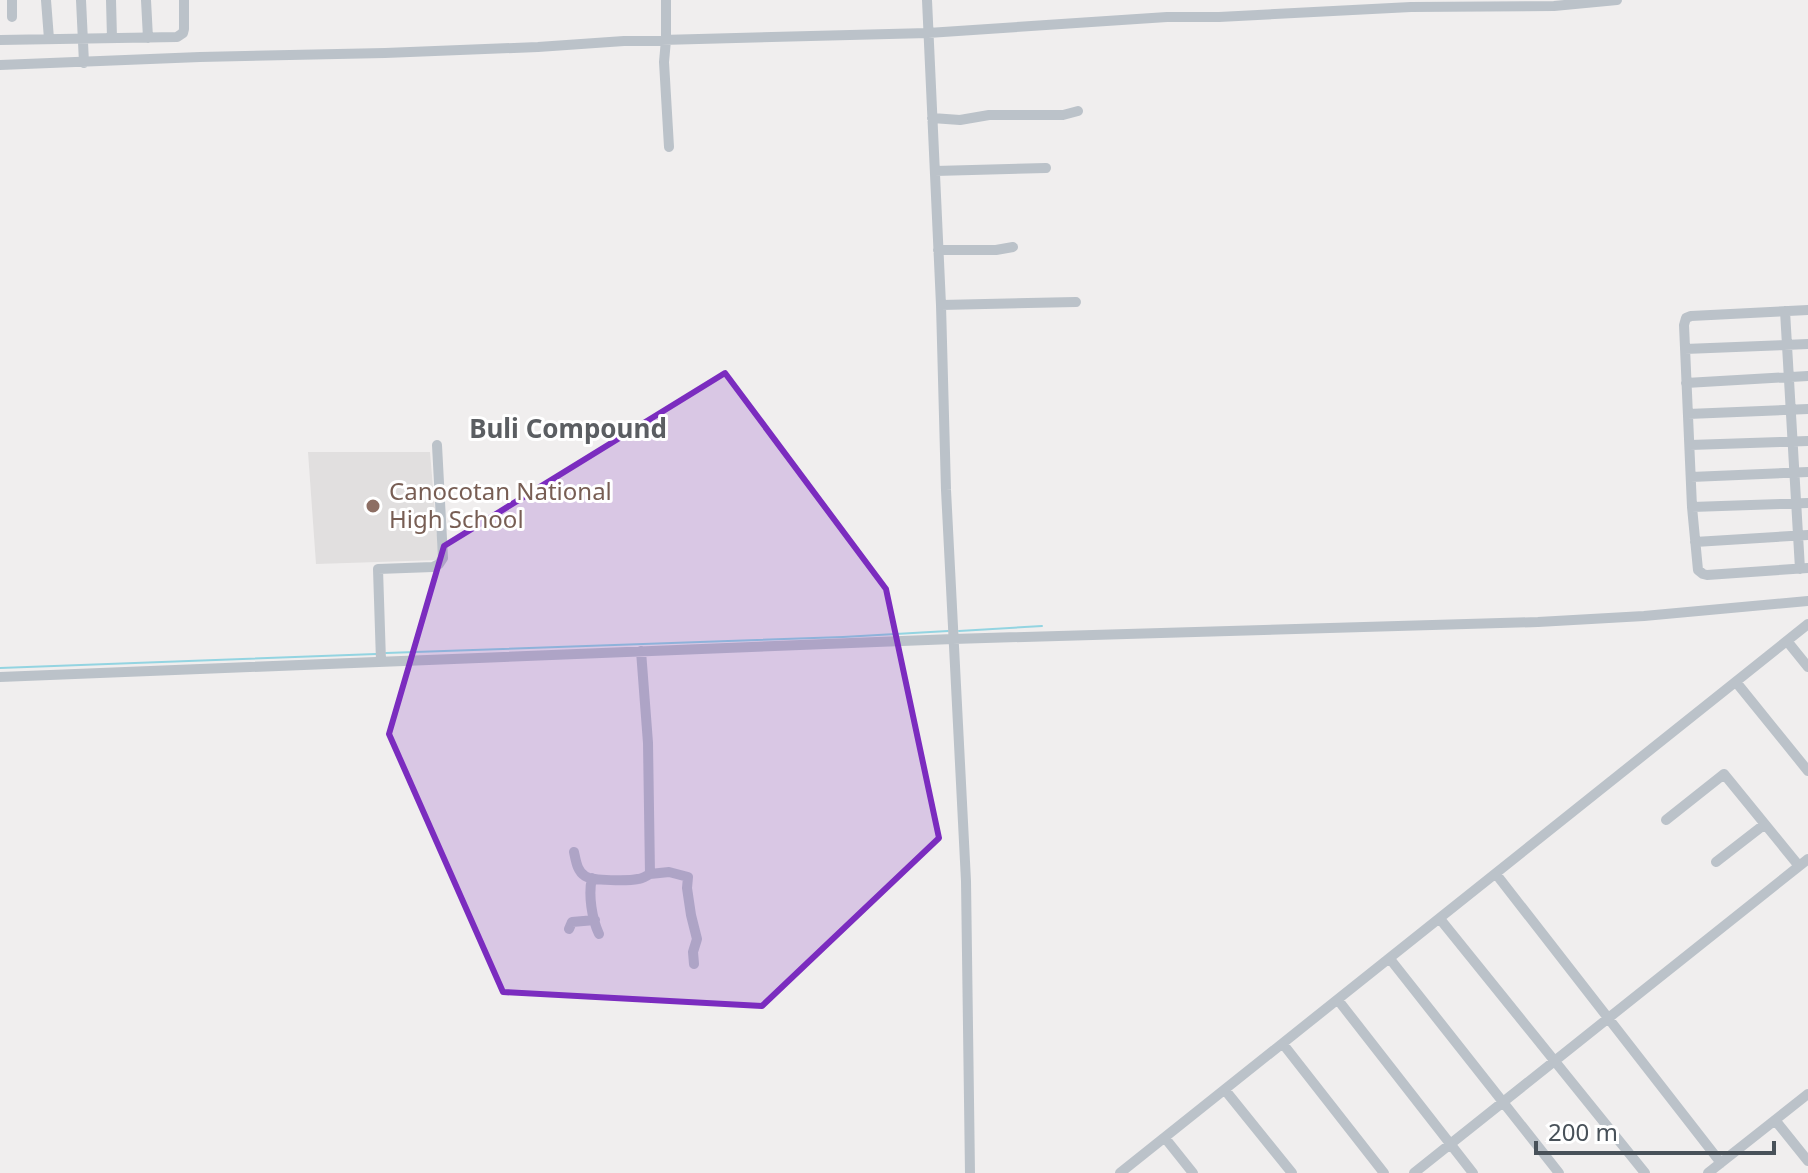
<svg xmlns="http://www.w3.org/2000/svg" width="1808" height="1173" font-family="'Noto Sans',sans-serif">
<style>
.education{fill:#e1dfdf}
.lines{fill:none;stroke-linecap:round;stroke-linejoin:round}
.stream{stroke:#93d4e1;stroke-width:2}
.street{stroke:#bbc2c9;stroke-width:10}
.marked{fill:#7b2cbf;fill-opacity:0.2;stroke:#7b2cbf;stroke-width:6;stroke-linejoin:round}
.education-dot{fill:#8d6e63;stroke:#fff;stroke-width:3}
.labels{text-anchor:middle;stroke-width:6;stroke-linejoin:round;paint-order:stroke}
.education-label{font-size:24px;fill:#785e54;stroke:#fff;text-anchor:start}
.neighbourhood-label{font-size:26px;font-weight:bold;fill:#5b5e62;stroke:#fff}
</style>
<rect width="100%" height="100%" fill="#f0eeee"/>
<!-- education -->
<path class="education" d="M308 452H430L439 560 316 564Z"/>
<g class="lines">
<!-- stream -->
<path class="stream" d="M959 631 1042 626
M386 653 843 637 948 631
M0 668 376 654"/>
<!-- street -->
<path class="street" d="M12 0V17
M46 0 49 39
M81 0 84 63
M111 0 112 38
M146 0 148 38
M666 0V40L664 62 669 147
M927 0 941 305 946 490 966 881 970 1173
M0 40 177 37 183 33 184 29V0
M0 65 200 57 385 53 538 47 624 41 928 33 1167 17H1219L1411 7 1554 6 1617 0
M932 118 960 120 989 115H1063L1078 111
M935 171 1046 168
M938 250H996L1013 247
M941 305 1076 302
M1808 310 1691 316 1686 318 1684 325 1692 507 1698 570 1703 574 1707 575 1808 568
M1785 311 1800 569
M1685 349 1808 344
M1686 383 1808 376
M1688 414 1808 409
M1690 445 1808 441
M1691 477 1808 472
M1692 507 1808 503
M1695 542 1808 535
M1787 641 1808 667
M381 661 378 569 433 567 439 564 443 558 437 445
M0 677 953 639 1538 622 1644 616 1808 601
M1736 682 1808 771
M1666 820 1724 774 1799 866
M574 852C576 861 577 871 585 876 592 881 629 881 638 879 642 879 646 876 650 874L648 743 641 651
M1716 862 1765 824
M650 874 669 872 688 877 687 888 691 915 697 939 693 952 694 964
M1496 874 1721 1163
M592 878C588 895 592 919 599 934
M1440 919 1645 1173
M569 929 572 922 595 920
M1390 959 1559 1173
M1338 1000 1473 1173
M1283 1044 1384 1173
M1225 1090 1292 1173
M1775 1120 1808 1161
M1165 1138 1193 1173
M1120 1173 1808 624
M1414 1173 1808 859
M1708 1173 1808 1094"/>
</g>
<!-- marked area -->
<path class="marked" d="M725 373 886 589 939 838 762 1006 503 992 389 734 444 546Z"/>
<!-- markers -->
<circle class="education-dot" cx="373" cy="506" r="8"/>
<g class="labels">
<!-- education labels -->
<g class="education-label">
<text x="389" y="500">Canocotan National<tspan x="389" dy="28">High School</tspan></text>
</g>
<!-- neighbourhood labels -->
<g class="neighbourhood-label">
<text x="568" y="438">Buli Compound</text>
</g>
</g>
<!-- scale -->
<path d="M1536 1141v12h238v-12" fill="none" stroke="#485159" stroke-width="4"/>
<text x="1548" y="1141" font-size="24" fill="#485159" stroke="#ffffff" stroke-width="6" paint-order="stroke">200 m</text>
</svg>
